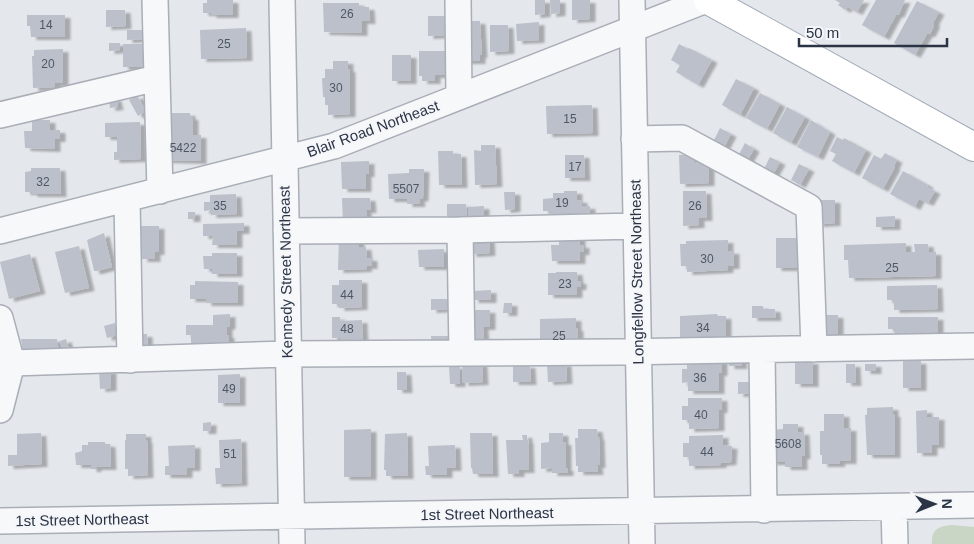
<svg xmlns="http://www.w3.org/2000/svg" width="974" height="544" font-family="Helvetica,sans-serif">
<style>
.green{fill:#c9d6c5}
.building{fill:#bbc0ca;filter:url(#shadow)}
.lines{fill:none;stroke-linecap:round;stroke-linejoin:round}
.minor-casing{stroke:#a9aeb7;stroke-width:28}
.major-casing{stroke:#a3abb8;stroke-width:30}
.minor{stroke:#f7f8fa;stroke-width:25}
.major{stroke:#fff;stroke-width:28}
.labels{text-anchor:middle;stroke-width:4;stroke-linejoin:round;paint-order:stroke}
.number-label{font-size:12px;fill:#4f5766}
.street-label{font-size:15px;fill:#2b3445;stroke:#f4f6f9}
</style>
<defs>
<filter id="shadow"><feDropShadow dx="5.5" dy="3" stdDeviation="1" flood-color="#0004"/></filter>
</defs>
<rect width="100%" height="100%" fill="#e4e7ec"/>
<!-- green -->
<path class="green" d="M952 525 974 527V544H932C931 530 938 526 952 525Z"/>
<!-- building -->
<path class="building" d="M207 0H233V15H211V13H203V3H207Z
M535 0H545V14L535 15Z
M550 0H560V13L551 14Z
M572 0H590V19L572 20Z
M835 0H864L857 12 847 7 845 10 838 5 840 3Z
M876 0H905L899 14 896 15 884 37 862 25Z
M917 1 939 12 934 21V26L930 34H927L915 55 894 43Z
M323 3H359V7H369L370 21H362V33L324 32Z
M106 10H125L126 26 106 27Z
M27 15H65V37H31L30 26H27Z
M428 16H446L447 35 428 36Z
M465 21H480L482 55H480V61H465Z
M539 22V40L517 41 516 24Z
M490 25H508L509 51 490 52Z
M246 28 247 58 201 59 200 30Z
M127 30H146V39L127 40Z
M109 43H120V50L109 51Z
M123 44H143V67H123Z
M679 44 688 49 689 48 712 60 698 85 676 72 680 65 671 60Z
M63 49V83H55V87L33 88 32 56H34V50Z
M419 51H447V75H435V81H422V76H419Z
M392 55H411V81H392Z
M333 61H348V69H350V114L328 115V105H325V97H323L322 78H325V69H333Z
M736 79 754 88 740 115 722 105Z
M760 93 780 104 767 129 746 118Z
M137 95 146 111 138 116 129 100Z
M116 98 118 107 110 108 109 99Z
M592 105 593 133 547 134 546 106Z
M787 107 805 117 791 143 773 133Z
M166 113H190V117H193V135H201V161L165 160Z
M32 120H50V130H60V139H55V149L25 148 24 131H32Z
M811 120 830 132 818 157 797 147Z
M140 122 141 159 114 160V152H117V137H105V123Z
M720 128 731 134 722 151 711 146Z
M837 137 843 140 844 138 866 150 854 173 832 161 836 154 830 151Z
M745 143 754 149 745 165 736 160Z
M481 145H495L497 184 475 185 474 150 481 151Z
M438 151H453V154H461L462 185H439Z
M885 153 897 160 894 166 895 167 883 189 862 178 874 155 881 159Z
M694 154 695 163 709 162V183L680 184 679 155Z
M565 155H584L585 178H565Z
M770 157 780 162 770 180 761 175Z
M369 161V174H366V189H342L341 162Z
M799 164 809 169 800 185 791 180Z
M31 168H60L61 194H32V192H25V172L31 171Z
M409 169H424L423 198 419 199 420 204H407V199H389L388 174 409 173Z
M903 171 928 185 927 187 935 191 928 203 919 199 915 207 890 194Z
M564 191H577V200H582V206H590V219H550V211H543V199L553 198V193H564Z
M683 191H706L707 218H699V225L683 226Z
M504 192H515V209L505 210Z
M236 194 237 214 211 215V210L204 211V202H210V195Z
M342 198H370L371 210H366L367 225 343 226Z
M817 200H835V223L818 224Z
M447 204H466L467 222 447 223Z
M484 206V222L468 223V207Z
M188 212H195V219H188Z
M895 216V227H876V217Z
M244 223V231H237V245H212L213 236H203V224Z
M138 226H159V252H155V259H142V252H138Z
M104 233 112 267 97 271H94L87 240Z
M470 236H489L490 253 471 254Z
M559 236H580V245H584V252H580V261H552L551 245H559Z
M359 238V247H366L367 258H372V266H366L367 269 338 270 339 239Z
M776 238H797V268H776Z
M728 240V251H734V266H728V270L687 272V266H681L680 244H686V241Z
M906 243V252H915L914 244H928L929 252H936V276L849 278 848 260H844V245Z
M79 246 89 288 65 293 55 252Z
M444 249V267H419L418 250Z
M212 253H237V274H212V269H204L203 256H212Z
M30 254 40 291 9 299 0 262Z
M556 272H577L578 281H581V287H577V295H548V273H556Z
M339 280H362V307L339 308V304H332V285H339Z
M195 281 238 282V303H206V299H190V285H195Z
M937 285 938 309 894 310V300H887V286Z
M491 290V300H473V291Z
M431 299H449V309L431 310Z
M504 303H512V313H503Z
M752 306H763V309H775L776 318H752Z
M470 310H490V327H483L484 344H471Z
M230 314V326L227 327V335H229V350H191V335H186V325H213V315Z
M717 314 718 316H726V340L680 341V316Z
M818 315H838V334L819 335Z
M332 317H340V321L362 320 363 347H340V338H332Z
M888 317H938V340L895 341V329H888Z
M576 318V328H578V344H540V319Z
M115 323 118 335 107 338 104 326Z
M136 334H147L148 353H136Z
M431 336H450V346L432 347Z
M21 339H57L59 353 23 354Z
M66 339 70 353 63 354 60 341Z
M903 353H911V361H921V388H903Z
M729 358H741L742 366H729Z
M722 360V373H719V391H688V382L682 383V369H687V361Z
M795 361H813V384H795Z
M462 363H482L483 382 463 383Z
M566 363 567 381 548 382 547 364Z
M846 364H855L856 383H846Z
M865 364H876V371H865Z
M513 365H530L531 382H513Z
M449 366H460V384H450Z
M111 370V388L100 389 99 371Z
M397 372H406L407 390H397Z
M240 374V403H218V375Z
M738 382H754V393L738 394Z
M688 398H722V410H719V428L689 429V420H682V406H688Z
M893 407V414H895V455H867L865 415H867V408Z
M927 410V417H939V445H932V453H917L916 411Z
M824 414H844V428H851V461H839L840 464H822V455H820V431H824Z
M211 422V431H203V423Z
M783 424H798V432H804L805 456H802V467H785V462H771V430L783 429Z
M371 429V477H344V430Z
M578 429H597L598 437H599L600 465H597L598 472H578V466H576L575 438H578Z
M41 433 42 464 8 466V455H17V434Z
M407 433 408 476H386V470H384L385 434Z
M470 433H492L493 474H473L472 468H471Z
M549 433H563V442H566V468H568V473H552V468L541 469V443L549 442Z
M126 434H146V440H147L148 475 128 476V469H125V440H126Z
M522 435H527V440H528L529 470H519V474H508L506 440H523Z
M723 435V445L732 446 731 462 721 463V465L689 466V457H683V443H689V436Z
M241 439 242 483 216 484 215 468H220L219 440Z
M88 442H105V444H110L111 467H96V469H91V465H76L75 453 82 451V445H88Z
M195 445V468H187V475H165V466H169L168 446Z
M455 445 456 468H447V475H426L425 466H429L428 446Z"/>
<g class="lines">
<defs>
<path id="minor" d="M155 0 160 191
M282 0 292 544
M458 0 459 97
M632 0 642 544
M0 115 157 78
M634 139 682 138 809 207 814 349
M127 199 130 360
M460 230 636 226
M0 231 334 146 706 0
M286 231 460 230 462 353
M0 318 12 363 0 410
M762 350 764 510
M12 363 287 354 618 352 974 346
M894 507 895 544
M0 521 974 505"/>
<path id="major" d="M708 0 974 147"/>
</defs>
<!-- minor casing -->
<use href="#minor" class="minor-casing"/>
<!-- major casing -->
<use href="#major" class="major-casing"/>
<!-- minor -->
<use href="#minor" class="minor"/>
<!-- major -->
<use href="#major" class="major"/>
</g>
<g class="labels">
<!-- number labels -->
<g class="number-label">
<text x="347" y="18">26</text>
<text x="46" y="29">14</text>
<text x="224" y="48">25</text>
<text x="48" y="68">20</text>
<text x="336" y="92">30</text>
<text x="570" y="123">15</text>
<text x="183" y="152">5422</text>
<text x="575" y="171">17</text>
<text x="43" y="186">32</text>
<text x="406" y="193">5507</text>
<text x="562" y="207">19</text>
<text x="220" y="210">35</text>
<text x="695" y="210">26</text>
<text x="707" y="263">30</text>
<text x="892" y="272">25</text>
<text x="565" y="288">23</text>
<text x="347" y="299">44</text>
<text x="703" y="332">34</text>
<text x="347" y="333">48</text>
<text x="559" y="340">25</text>
<text x="700" y="382">36</text>
<text x="229" y="393">49</text>
<text x="701" y="419">40</text>
<text x="788" y="448">5608</text>
<text x="707" y="456">44</text>
<text x="230" y="458">51</text>
</g>
<!-- street labels -->
<g class="street-label">
<text transform="translate(373 129) rotate(-20)" y="5">Blair Road Northeast</text>
<text transform="translate(286 272) rotate(-91)" y="5">Kennedy Street Northeast</text>
<text transform="translate(637 272) rotate(-91)" y="5">Longfellow Street Northeast</text>
<text transform="translate(487 514) rotate(-1)" y="5">1st Street Northeast</text>
<text transform="translate(82 520) rotate(-1)" y="5">1st Street Northeast</text>
</g>
</g>
<!-- north arrow -->
<g transform="translate(934 504) rotate(89)" stroke="#f4f6f9" stroke-width="4" paint-order="stroke">
<path d="M0-4L9 19L0 12L-9 19Z" fill="#2b3445"/>
<text y="-8" font-size="14" font-weight="bold" text-anchor="middle" fill="#2b3445">N</text>
</g>
<!-- scale -->
<path d="M799 38v8h148v-8" fill="none" stroke="#2b3445" stroke-width="2.5"/>
<text x="806" y="38" font-size="15" fill="#2b3445" stroke="#f4f6f9" stroke-width="4" paint-order="stroke">50 m</text>
</svg>
